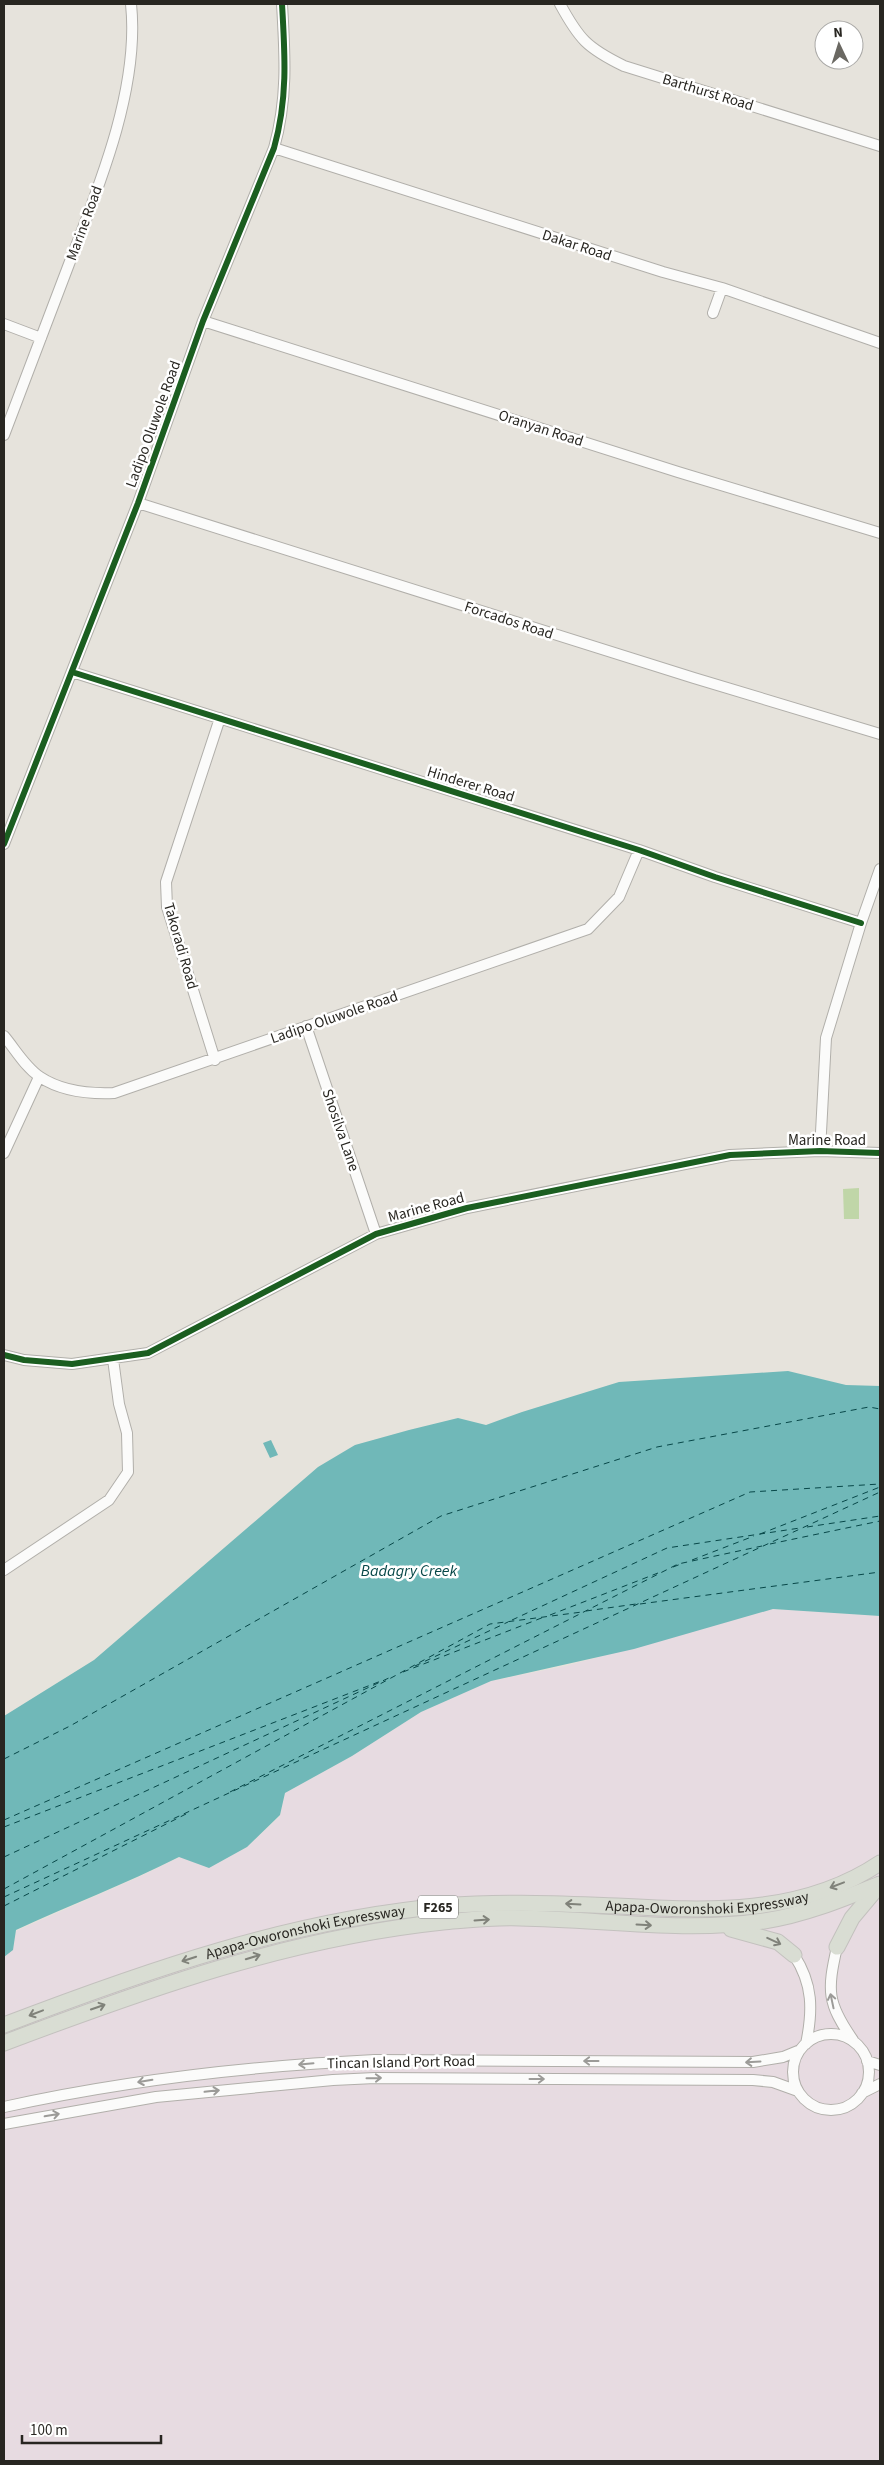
<svg xmlns="http://www.w3.org/2000/svg" width="884" height="2465" font-family="'Source Sans 3',sans-serif">
<style>
.industrial{fill:#e7dbe1}
.green{fill:#c0d6a8}
.water{fill:#70b8b8}
.lines{fill:none;stroke-linecap:round;stroke-linejoin:round}
.ferry{stroke:#074748;stroke-width:1;stroke-dasharray:6 5;stroke-linecap:butt}
.minor-casing{stroke:#b1afaa;stroke-width:12}
.highway-casing{stroke:#c3c1be;stroke-width:17}
.minor{stroke:#fbfbfa;stroke-width:10}
.highway{stroke:#d9ddd3;stroke-width:15}
.cycleway-casing{stroke:#fff;stroke-width:9}
.cycleway{stroke:#1b5e20;stroke-width:6}
.oneway{stroke:#80827a}
.oneway2{stroke:#9c9b98}
.labels{text-anchor:middle;stroke-width:5;stroke-linejoin:round;paint-order:stroke}
.shield{fill:#fff;stroke:#686764;stroke-width:1}
.shield-label{font-size:14px;font-weight:bold;fill:#282621}
.street-label{font-size:15px;fill:#282621;stroke:#fff}
.water-label{font-size:16px;font-style:italic;fill:#074748;stroke:#fff}
</style>
<rect width="100%" height="100%" fill="#e6e3dc"/>
<!-- industrial -->
<path class="industrial" d="M773 1609 880 1616V2461H4V1957L13 1950 16 1931 139 1877 180 1857 209 1868 247 1847 280 1816 285 1793 352 1756 421 1712 491 1681 566 1666Z"/>
<!-- green -->
<path class="green" d="M859 1188V1219H844L843 1189Z"/>
<!-- water -->
<path class="water" d="M788 1371 846 1385 880 1386V1616L773 1609 634 1649 491 1681 421 1712 352 1756 285 1793 280 1815 247 1847 209 1868 179 1857C126 1884 70 1905 16 1930L13 1950 4 1957V1716L94 1660 318 1467 355 1445 409 1430 458 1418 486 1425 522 1412 619 1382Z
M271 1440 278 1455 270 1458 263 1443Z"/>
<g class="lines">
<!-- ferry -->
<path class="ferry" d="M807 1527 880 1516
M760 1534 880 1487
M770 1544 880 1521
M692 1560 754 1536
M673 1567 681 1564
M640 1604 880 1572
M586 1611 636 1604
M550 1615 658 1573
M512 1620 667 1548 800 1528
M415 1666 508 1622
M403 1672 544 1617
M4 1759 70 1726 441 1516 657 1447 869 1407 880 1409
M230 1792 678 1564 762 1546
M4 1820 750 1492 880 1484
M4 1827 381 1681
M4 1857 391 1677
M4 1889 490 1624 582 1612
M4 1897 880 1492
M4 1906 188 1813"/>
<defs>
<path id="minor" d="M560 4C579 39 587 48 624 66L880 146
M274 148 663 272 722 288 880 343
M713 313 722 288
M203 321 678 472 880 533
M4 324 41 338
M4 435C26 378 47 321 69 264 99 187 140 87 131 4
M138 503 694 678 880 734
M72 672 639 850 715 877 861 923
M4 844 138 503 203 321 274 148C288 98 285 55 282 4
M306 1026 376 1234
M4 1036C15 1049 25 1067 40 1077 61 1091 90 1094 114 1093L588 929 619 897 639 850
M215 1060 167 907 166 882 220 718
M820 1151 826 1038 861 923 880 869
M4 1153 39 1077
M4 1355 24 1360 72 1364 148 1353 376 1234 467 1208 730 1155 820 1151 880 1153
M4 1570 109 1500 128 1472 127 1433 119 1404 113 1359
M837 1947C827 1991 827 2003 853 2040
M794 1955C813 1984 813 2010 806 2044
M793 2072a38 38 0 1 1 76 0a38 38 0 1 1-76 0Z
M867 2061 880 2065
M862 2093 880 2084
M4 2107C126 2080 250 2066 375 2060L753 2062 783 2057 800 2050
M4 2124 156 2097 333 2080 375 2078 753 2080 773 2082 798 2091"/>
<g id="highway">
<path d="M731 1929 778 1942 794 1955"/>
<path d="M837 1947 852 1918 878 1887"/>
<path id="s1" d="M4 2025C145 1971 293 1919 445 1906 502 1901 559 1904 617 1906 708 1911 801 1916 880 1863"/>
<path d="M4 2043C147 1989 289 1938 443 1922 468 1920 495 1917 520 1918 601 1919 683 1933 764 1921 804 1915 843 1899 880 1884"/>
</g>
</defs>
<!-- minor casing -->
<use href="#minor" class="minor-casing"/>
<!-- highway casing -->
<use href="#highway" class="highway-casing"/>
<!-- minor -->
<use href="#minor" class="minor"/>
<!-- highway -->
<use href="#highway" class="highway"/>
<defs>
<path id="cycleway" d="M72 672 639 850 715 877 861 923
M4 844 138 503 203 321 274 148C288 98 285 55 282 4
M4 1355 24 1360 72 1364 148 1353 376 1234 467 1208 730 1155 820 1151 880 1153"/>
</defs>
<!-- cycleway casing -->
<use href="#cycleway" class="cycleway-casing"/>
<!-- cycleway -->
<use href="#cycleway" class="cycleway"/>
</g>
<!-- one-way arrows -->
<defs><path id="oneway-shaft" d="M-6 0H5M1.5-3L5.5 0L1.5 3" fill="none" stroke-width="1.6" stroke-linecap="round" stroke-linejoin="round" transform="scale(1.25)"/></defs>
<g class="oneway">
<use href="#oneway-shaft" transform="translate(837 1885) rotate(159)"/>
<use href="#oneway-shaft" transform="translate(573 1904) rotate(-177)"/>
<use href="#oneway-shaft" transform="translate(482 1920) rotate(-4)"/>
<use href="#oneway-shaft" transform="translate(644 1925) rotate(3)"/>
<use href="#oneway-shaft" transform="translate(774 1941) rotate(25)"/>
<use href="#oneway-shaft" transform="translate(253 1957) rotate(-17)"/>
<use href="#oneway-shaft" transform="translate(189 1959) rotate(162)"/>
<use href="#oneway-shaft" transform="translate(98 2007) rotate(-19)"/>
<use href="#oneway-shaft" transform="translate(36 2013) rotate(159)"/>
</g>
<g class="oneway2">
<use href="#oneway-shaft" transform="translate(832 2001) rotate(-102)"/>
<use href="#oneway-shaft" transform="translate(591 2061) rotate(-180)"/>
<use href="#oneway-shaft" transform="translate(753 2062) rotate(177)"/>
<use href="#oneway-shaft" transform="translate(306 2064) rotate(175)"/>
<use href="#oneway-shaft" transform="translate(374 2078) rotate(-1)"/>
<use href="#oneway-shaft" transform="translate(537 2079)"/>
<use href="#oneway-shaft" transform="translate(145 2081) rotate(171)"/>
<use href="#oneway-shaft" transform="translate(212 2091) rotate(-6)"/>
<use href="#oneway-shaft" transform="translate(52 2115) rotate(-10)"/>
</g>
<g class="labels">
<!-- shield labels -->
<rect class="shield" x="418" y="1895.5" width="40" height="23" rx="4"/>
<g class="shield-label">
<text x="438" y="1912">F265</text>
</g>
<!-- street labels -->
<g class="street-label">
<text transform="translate(708 92) rotate(17)" y="5">Barthurst Road</text>
<text transform="translate(84 223) rotate(-70)" y="5">Marine Road</text>
<text transform="translate(577 245) rotate(18)" y="5">Dakar Road</text>
<text transform="translate(153 424) rotate(-70)" y="5">Ladipo Oluwole Road</text>
<text transform="translate(541 428) rotate(18)" y="5">Oranyan Road</text>
<text transform="translate(509 620) rotate(18)" y="5">Forcados Road</text>
<text transform="translate(471 784) rotate(17)" y="5">Hinderer Road</text>
<text transform="translate(181 946) rotate(74)" y="5">Takoradi Road</text>
<text transform="translate(334 1017) rotate(-19)" y="5">Ladipo Oluwole Road</text>
<text transform="translate(341 1130) rotate(71)" y="5">Shosilva Lane</text>
<text x="827" y="1145">Marine Road</text>
<text transform="translate(426 1207) rotate(-15)" y="5">Marine Road</text>
<text dy="5" stroke="none"><textPath href="#s1" startOffset="721">Apapa-Oworonshoki Expressway</textPath></text>
<text dy="5" stroke="none"><textPath href="#s1" startOffset="316">Apapa-Oworonshoki Expressway</textPath></text>
<text transform="translate(401 2062) rotate(-1)" y="5">Tincan Island Port Road</text>
</g>
<!-- water labels -->
<g class="water-label">
<text x="409" y="1576">Badagry Creek</text>
</g>
</g>
<!-- border -->
<rect width="884" height="2465" fill="none" stroke="#282621" stroke-width="10"/>
<!-- north arrow -->
<g transform="translate(839 45) rotate(356)"><circle r="24" fill="#ffffff" stroke="#a9a8a6"/>
<path d="M0-4L9 19L0 12L-9 19Z" fill="#6a6862"/>
<text y="-8" font-size="14" font-weight="bold" text-anchor="middle" fill="#282621">N</text>
</g>
<!-- scale -->
<path d="M22 2435v8h139v-8" fill="none" stroke="#282621" stroke-width="2.5"/>
<text x="30" y="2435" font-size="15" fill="#282621" stroke="#ffffff" stroke-width="4" paint-order="stroke">100 m</text>
</svg>
